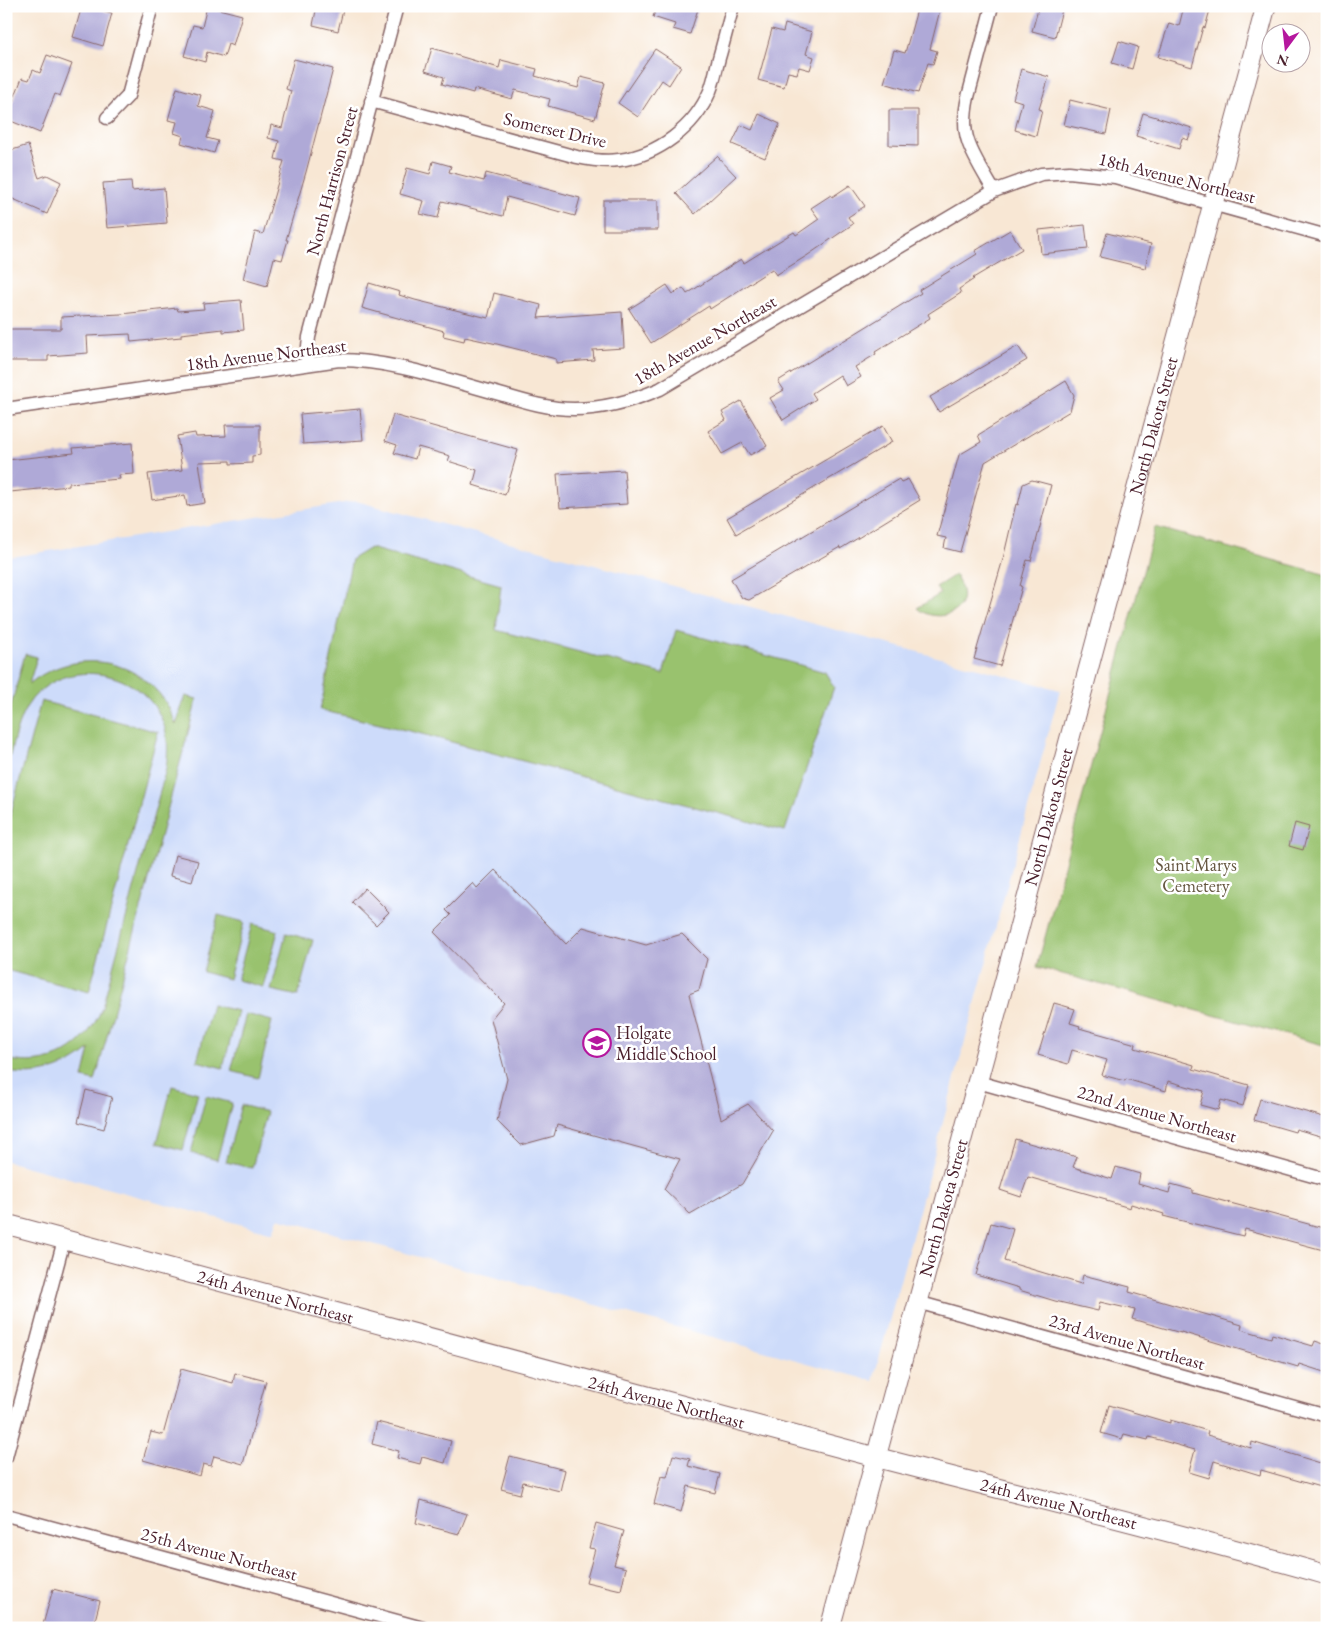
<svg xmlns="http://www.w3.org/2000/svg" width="1333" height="1634" font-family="'EB Garamond',serif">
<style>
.built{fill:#cddbfa}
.green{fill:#99c26e;stroke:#72704c}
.building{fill:#afa9d7}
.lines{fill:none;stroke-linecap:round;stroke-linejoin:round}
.street-casing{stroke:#876566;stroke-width:15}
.secondary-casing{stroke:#876566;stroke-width:21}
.street{stroke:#fff;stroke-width:12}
.secondary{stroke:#fff;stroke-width:19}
.labels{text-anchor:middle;stroke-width:5;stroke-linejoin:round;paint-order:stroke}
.street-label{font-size:18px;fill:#4a1f2b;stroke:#fff}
.park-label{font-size:18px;fill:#665842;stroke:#fff}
.poi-label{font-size:18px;fill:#4a1f2b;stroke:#fff;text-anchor:start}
</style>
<rect width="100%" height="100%" fill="#fff"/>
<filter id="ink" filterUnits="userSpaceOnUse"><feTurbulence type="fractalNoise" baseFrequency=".02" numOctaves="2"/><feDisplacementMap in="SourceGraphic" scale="10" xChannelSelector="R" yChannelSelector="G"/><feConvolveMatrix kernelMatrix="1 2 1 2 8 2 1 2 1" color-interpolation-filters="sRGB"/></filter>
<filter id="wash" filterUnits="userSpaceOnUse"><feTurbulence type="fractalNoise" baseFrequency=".0096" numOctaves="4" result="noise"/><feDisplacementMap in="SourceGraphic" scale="20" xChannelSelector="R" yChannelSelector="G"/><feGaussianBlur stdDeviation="1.12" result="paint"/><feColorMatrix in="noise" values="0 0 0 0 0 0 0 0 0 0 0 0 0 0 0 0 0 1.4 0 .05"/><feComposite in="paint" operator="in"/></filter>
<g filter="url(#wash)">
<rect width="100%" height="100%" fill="#f8e7d4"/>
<!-- built -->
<path class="built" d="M356 501 1060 690 873 1381 278 1218 273 1233 6 1161V558Z"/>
<!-- green -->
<path class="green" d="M1155 527 1327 575V1046L1037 967Z
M370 548 501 585 496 630 663 674 676 630 825 672 834 687 785 831 418 733 320 710 352 559Z
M955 575C957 579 961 585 962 590 968 616 933 623 917 608L940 594 936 587Z
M25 654 37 657 29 684C80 642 156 661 176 725L185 696 197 699 95 1081 83 1078 90 1049C68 1069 35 1079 6 1071V1059C50 1070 86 1048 102 1008L166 769C168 753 169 736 162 720 141 670 68 656 32 699 16 719 13 747 6 771V724Z
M41 701 158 732 89 992 6 970V831Z
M218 915 244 922 229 979 203 972Z
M252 924 278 931 263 987 237 980Z
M286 933 313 940 298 996 271 990Z
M212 1005 238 1011 223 1068 197 1061Z
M246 1014 272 1021 258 1078 231 1071Z
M172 1086 198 1093 183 1150 157 1143Z
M206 1096 232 1103 217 1160 191 1153Z
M241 1105 267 1112 252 1168 226 1162Z"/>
<g id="blocks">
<!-- building -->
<path class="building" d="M82 6H105L104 11 112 13 103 46 73 37Z
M207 6 242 15 233 46 228 44 224 57 207 52 205 62 184 56 193 25 202 27Z
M317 6H344L338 31 313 25Z
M657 6H699L690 34 673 29 675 24 653 17Z
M918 6H941L930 49 937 51 933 64 928 63 918 93 884 83 894 50 905 53Z
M1039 6H1063L1055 37 1032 31Z
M1184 6H1211L1205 28 1203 27 1192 67 1158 57 1169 23 1179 26Z
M785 24 812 32 806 54 814 57 810 70 799 67 797 74 788 72 784 87 758 80 772 29 783 32Z
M1119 41 1138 47 1132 69 1112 63Z
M432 48 499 68 501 60 537 69 535 76 578 88 581 77 605 83 595 119 548 106 550 99 515 90 512 99 474 89 473 93 442 84 444 77 425 71Z
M655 49 681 66 669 85 662 80 638 117 618 103Z
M47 55 72 64 60 96 55 94 40 133 6 119 22 78 29 80 33 70 40 73Z
M294 59 333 69 306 172 286 240H288L282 260 274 258 267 286 243 279 255 232 263 234 284 161 275 159 279 141 268 138 271 125 282 128 291 91 286 89Z
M1021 69 1049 77 1039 109 1042 110 1036 136 1015 130 1022 102 1013 99Z
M177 88 201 95 198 106 215 111 207 138 218 141 214 153 181 143 183 136 174 133 177 122 168 120Z
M1070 100 1111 110 1106 134 1064 125Z
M889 110H918V146L889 145Z
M1143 113 1192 128 1188 140 1182 138 1179 149 1136 136Z
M759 114 780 124 765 158 732 144 741 125 752 130Z
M28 145 39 178 47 175 61 182 47 214 11 198 6 184V152Z
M717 156 736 176 695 214 676 193Z
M433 161 451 166 449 172 484 181 486 173 580 198 575 216 507 197 503 216 442 201 438 218 420 214 424 201 400 194 407 168 430 174Z
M131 181 132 191 164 188 167 223 107 228 103 183Z
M850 185 865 206 848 217 853 224 808 255 776 275 772 269 710 309 709 306 651 343 629 309 667 285 673 294 683 288 687 294 741 259 744 263 794 232 796 235 819 219 811 208 831 195 832 197Z
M603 200H658V230H603Z
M1085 225 1088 249 1041 254 1039 230Z
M1010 230 1022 249 973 278 974 279 959 289 961 293 928 314 930 318 875 352 876 354 855 367 861 377 846 386 840 375 812 393 816 399 783 420 770 398 784 390 778 381 921 293 919 290 977 254 975 251Z
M1107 233 1151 244 1145 268 1100 257Z
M369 283 400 292 399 295 415 300 488 318 494 293 541 305 538 318 622 312 624 348 593 350 594 360 556 363V359L497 344 465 337 464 341 443 336 444 331 362 308Z
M241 300 244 330 223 332V329L181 334V337L131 342 130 334 87 336 88 353 48 356V361H6V329H61V317L121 314 177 308 178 311 204 309 203 303Z
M1018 346 1027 360 939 412 930 397Z
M1066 381 1074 395 1070 411 985 462 960 552 944 548 946 538 937 536 959 455 981 442 978 435Z
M741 401 767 446 750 455 742 443 722 454 708 431 726 420 722 412Z
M360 409 363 440 303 444 300 414Z
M393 415 518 450 505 495 473 485 477 470 448 461 450 456 418 447 415 459 394 453 397 445 385 441Z
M225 425H260V455L252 456V463L230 464V461L199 462 205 503 187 506 185 495 152 500 148 474 182 470 177 436 195 433 196 437 226 436Z
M883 426 892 442 736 534 727 518Z
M132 443 134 474 119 475 120 479 69 483V486L10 492 7 460 74 453 73 448Z
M624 470 627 504 560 508 557 474Z
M899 479 901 482 908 479 920 500 840 549V547L749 600 742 598 731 579Z
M1032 480 1051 485 1031 561 1027 560 1020 586 1022 587 1000 666 974 659 1003 559 1016 504 1018 505 1023 484Z
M1295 823 1309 827 1303 850 1289 846Z
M175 855 198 861 192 882 170 876Z
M495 870 566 944 583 927 646 945 682 934 707 959 699 990 689 994 721 1119 748 1104 773 1131 742 1184 690 1214 664 1189 680 1159 557 1125 554 1136 521 1145 497 1121 507 1079 491 1019 504 1003 434 932 451 915 446 910 473 883 477 888Z
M365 888 389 912 376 925 352 902Z
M1054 1003 1075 1009 1070 1023 1080 1026 1079 1028 1136 1044 1135 1048 1194 1065 1193 1069 1249 1085 1243 1106 1221 1100 1218 1110 1200 1105 1204 1091 1168 1081 1166 1091 1126 1079 1125 1081 1102 1075 1107 1060 1072 1050 1068 1064 1038 1055Z
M86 1090 112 1097 104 1129 78 1122Z
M1260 1099 1327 1118V1138L1296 1129 1295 1132 1254 1120Z
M1015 1139 1077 1157 1073 1167 1112 1179 1116 1167 1140 1174 1138 1184 1169 1193 1171 1184 1193 1190V1193L1327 1229V1251L1245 1229 1243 1236 1163 1216 1164 1214 1131 1204 1130 1208 1106 1201V1199L1028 1177 1021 1197 1000 1190Z
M991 1223 1013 1229 1004 1261 1081 1284 1083 1275 1130 1287 1129 1292 1242 1325 1241 1329 1271 1338 1272 1334 1313 1346 1315 1341 1327 1345V1373L1299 1364 1298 1367 1181 1332V1333L1132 1319 1135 1310 1100 1302 1098 1311 1055 1301 1019 1290V1288L976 1275Z
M181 1369 233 1383 235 1373 266 1381 243 1464 214 1456 211 1466 203 1464 200 1476 143 1460 151 1432 163 1435Z
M1109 1405 1170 1423V1420L1208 1431 1207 1435 1251 1448 1252 1442 1327 1465V1489L1261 1470 1260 1475 1214 1461 1209 1478 1189 1472 1195 1450 1149 1437 1148 1440 1124 1434 1122 1439 1101 1433Z
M377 1422 451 1441 445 1463 422 1457 420 1464 397 1458 399 1451 372 1444Z
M673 1455 690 1459 688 1466 720 1474 715 1493 688 1486 681 1512 654 1504 661 1476 667 1477Z
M510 1456 565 1470 560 1491 523 1482 520 1494 501 1489Z
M421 1500 467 1514 459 1534 416 1523Z
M596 1523 624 1531 614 1565 626 1568 621 1590 586 1582 595 1549 589 1548Z
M53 1589 100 1601 93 1628H42Z"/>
</g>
</g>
<g filter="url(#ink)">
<use href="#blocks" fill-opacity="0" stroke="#876566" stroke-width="1"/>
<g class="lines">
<defs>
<path id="street" d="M992 6 968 97C965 111 963 127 968 141 972 155 986 177 994 191
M371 101 577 157C591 160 605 162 619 160 658 155 694 128 710 91 714 81 716 69 719 58 724 41 728 24 733 6
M107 118 128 96 152 6
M306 365 309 337 397 6
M6 409 339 360C393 360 450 381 503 395 526 402 550 409 574 409 605 409 632 401 660 389L994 191 1041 174 1069 172 1115 177 1327 236
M978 1082 1327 1180
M917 1302 1327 1416
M6 1457 64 1240
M6 1515 423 1628"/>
<g id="secondary">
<path id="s1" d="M6 1224C296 1302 585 1382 875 1457 1026 1496 1177 1532 1327 1575"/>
<path id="s2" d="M830 1628 1020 924 1266 6"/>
</g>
</defs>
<!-- street casing -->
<use href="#street" class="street-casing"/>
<!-- secondary casing -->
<use href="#secondary" class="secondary-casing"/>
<!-- street -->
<use href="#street" class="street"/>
<!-- secondary -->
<use href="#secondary" class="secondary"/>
</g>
</g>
<!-- icons -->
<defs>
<symbol id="school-ring" viewBox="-11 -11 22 22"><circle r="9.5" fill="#fff" stroke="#b5179e" stroke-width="1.5"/><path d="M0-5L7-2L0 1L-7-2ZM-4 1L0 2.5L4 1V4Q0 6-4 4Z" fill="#b5179e"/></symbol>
</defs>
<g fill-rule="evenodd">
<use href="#school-ring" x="581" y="1027" width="32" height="32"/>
</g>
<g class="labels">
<!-- street labels -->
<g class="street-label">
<text transform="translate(555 130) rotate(13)" y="6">Somerset Drive</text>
<text transform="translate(1177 178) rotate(14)" y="6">18th Avenue Northeast</text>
<text transform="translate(332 181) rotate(-75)" y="6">North Harrison Street</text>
<text transform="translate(705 340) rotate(-30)" y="6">18th Avenue Northeast</text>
<text transform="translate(266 355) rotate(-7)" y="6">18th Avenue Northeast</text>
<text dy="6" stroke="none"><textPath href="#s2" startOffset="1245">North Dakota Street</textPath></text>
<text dy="6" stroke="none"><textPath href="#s2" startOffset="840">North Dakota Street</textPath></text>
<text transform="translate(1157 1114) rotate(16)" y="6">22nd Avenue Northeast</text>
<text dy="6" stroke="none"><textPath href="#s2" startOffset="435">North Dakota Street</textPath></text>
<text dy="6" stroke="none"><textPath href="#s1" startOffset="279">24th Avenue Northeast</textPath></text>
<text transform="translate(1127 1342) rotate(16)" y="6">23rd Avenue Northeast</text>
<text dy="6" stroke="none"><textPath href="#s1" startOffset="684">24th Avenue Northeast</textPath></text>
<text dy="6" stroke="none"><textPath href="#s1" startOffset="1089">24th Avenue Northeast</textPath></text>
<text transform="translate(219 1554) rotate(15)" y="6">25th Avenue Northeast</text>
</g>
<!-- park labels -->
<g class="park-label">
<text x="1196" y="871">Saint Marys<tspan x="1196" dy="21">Cemetery</tspan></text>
</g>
<!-- poi labels -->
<g class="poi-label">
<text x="616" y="1039">Holgate<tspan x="616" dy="21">Middle School</tspan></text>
</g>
</g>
<!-- margin -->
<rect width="1333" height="1634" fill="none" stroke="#fff" stroke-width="25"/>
<!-- north arrow -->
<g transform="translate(1286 48) rotate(195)"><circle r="24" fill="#ffffff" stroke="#b7a5aa"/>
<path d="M0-4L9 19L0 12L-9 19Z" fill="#b5179e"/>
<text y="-8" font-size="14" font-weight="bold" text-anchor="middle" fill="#4a1f2b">N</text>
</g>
</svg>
